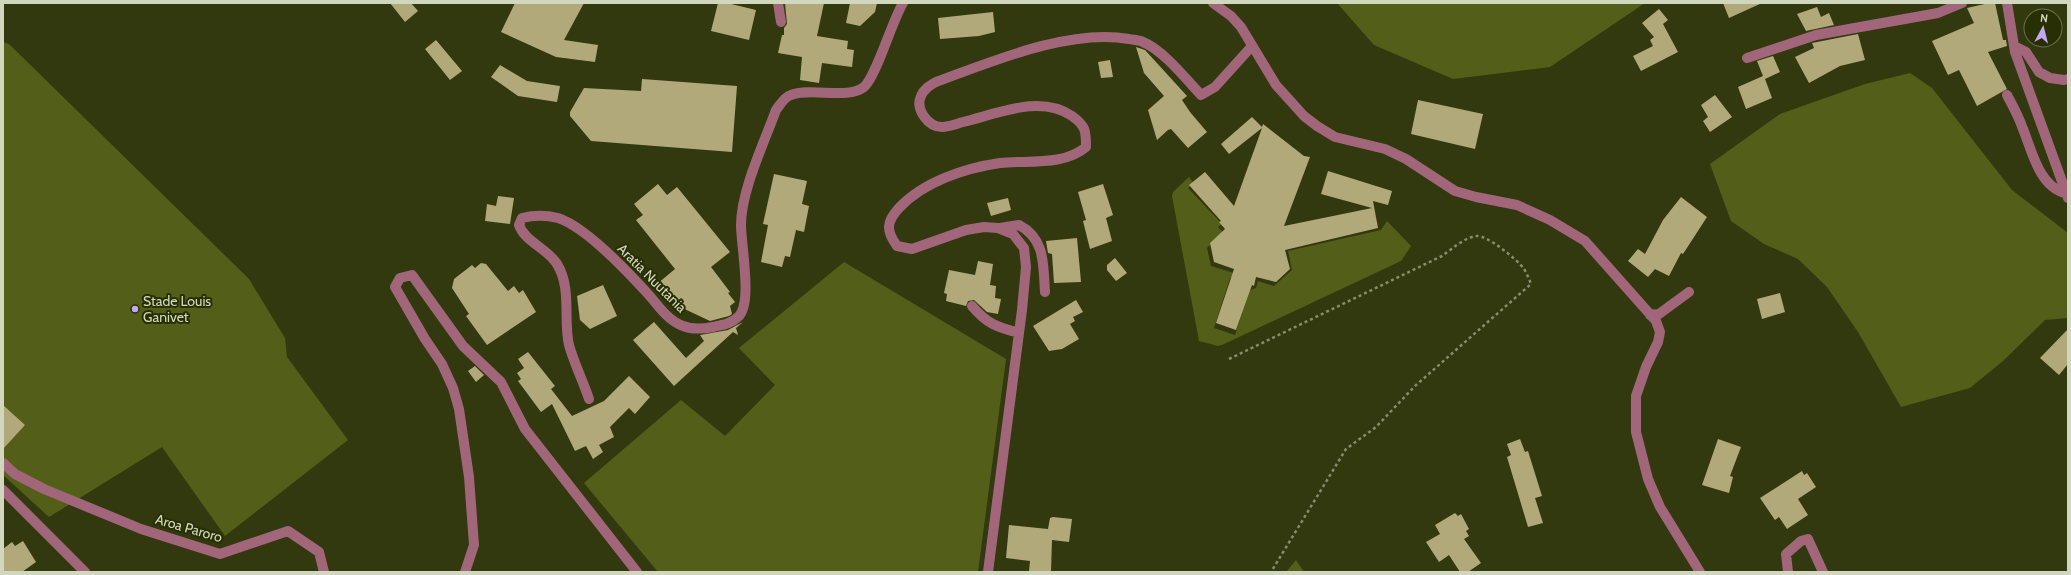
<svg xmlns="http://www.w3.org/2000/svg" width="2071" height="575" font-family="Cabin,sans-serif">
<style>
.green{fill:#535f19}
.building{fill:#b2a97b}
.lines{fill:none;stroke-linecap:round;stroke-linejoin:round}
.path{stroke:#868d6c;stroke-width:2.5;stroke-dasharray:3 3;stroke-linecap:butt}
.minor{stroke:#a2667a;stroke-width:10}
.poi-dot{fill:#c0a8f3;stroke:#282f03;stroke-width:1.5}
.labels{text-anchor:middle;stroke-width:4;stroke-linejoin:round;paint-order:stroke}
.street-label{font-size:14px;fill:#d1d7bf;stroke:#282f03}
.poi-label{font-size:14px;fill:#d1d7bf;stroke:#282f03;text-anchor:start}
</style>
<rect width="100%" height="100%" fill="#32390f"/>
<!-- green -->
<path class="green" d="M1337 3H1645L1550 67 1453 79 1374 45Z
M3 42 9 44 249 279 285 338 287 357 348 440 225 536 162 447 49 517 3 475Z
M1910 73 1932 88 2012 190 2068 233V318L2045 320 2003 361 1970 388 1901 407 1858 332 1827 287 1798 259 1764 244 1731 221 1710 164 1780 114 1865 84Z
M1189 177 1194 184 1188 188 1222 224 1218 227 1223 232 1207 248 1211 266 1237 274 1235 278H1230L1214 328 1235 335 1250 290 1256 288 1258 281 1274 286 1292 270 1288 251 1381 230 1387 221 1411 246 1401 261 1222 345 1218 346 1199 341 1172 196 1173 192Z
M844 262 1006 359 978 572H658L584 483 681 400 725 436 775 385 739 348Z
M1296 560 1304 572H1286Z"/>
<!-- building -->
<path class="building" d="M390 3H411L418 11 405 22Z
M515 3H584L564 40 598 45 595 62 556 57 501 32Z
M718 3H727L756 10 749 40 711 31Z
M785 3H824L817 36 848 41 847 49 854 50 852 67 822 63 819 83 800 80 802 57 778 53 782 35H784V28L787 24Z
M850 3H877L875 12 860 26 846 23Z
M1723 3H1762L1729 18Z
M1989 3H1995L2003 40H2006L2007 46 1988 52 2007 89 1977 106 1959 70 1948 75 1932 41 1974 23 1967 8Z
M1817 7 1821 17 1829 13 1834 25 1806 31 1797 14Z
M1659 9 1668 20 1663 24 1678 52 1641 71 1633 56 1653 46 1650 40 1654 37 1642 23Z
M993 12 995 32 979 36 940 39 938 18Z
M1858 34 1865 60 1840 66 1809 83 1795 57 1814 48 1812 43Z
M436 40 462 71 450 80 425 49Z
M1136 47 1145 50 1187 96 1182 100 1190 112 1207 132 1188 148 1171 129 1168 130 1157 140 1148 110 1164 96 1144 73Z
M1773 56 1780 72 1765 79 1772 98 1746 109 1738 87 1763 76 1757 61Z
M1110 60 1113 77 1101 78 1098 62Z
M500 65 527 81 560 86 557 102 518 96 491 77Z
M642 79 737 86 732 152 591 141 570 116V112L584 88 641 91Z
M1715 95 1732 117 1710 132 1703 121 1708 117 1701 105Z
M1418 100 1483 114 1475 149 1411 134Z
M1252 117 1262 127 1263 124 1304 156 1310 157 1284 226 1372 208 1321 194 1328 171 1392 191 1388 205 1373 201 1378 228 1285 250 1290 269 1276 282 1256 277 1254 286 1252 285 1236 330 1216 323 1234 269 1214 262 1210 243 1225 229 1219 222 1221 221 1189 185 1205 172 1234 206 1262 128 1229 154 1221 144Z
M774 174 807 181 802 204 809 206 804 232 796 230 790 257 785 256 782 267 761 262 768 225 763 224Z
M658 184 667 195 677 187 730 252 711 267 730 292 728 293 735 302 730 306 732 314 729 316 710 321 676 305 657 284 675 269 636 220 643 215 634 204Z
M1103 184 1113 215 1106 218 1112 241 1090 249 1083 221 1086 220 1078 192Z
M498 196 514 198 510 224 485 221 487 204 496 206Z
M1681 197 1707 217 1683 254 1681 253 1669 276 1655 269 1648 277 1628 261 1638 249 1645 254 1663 220Z
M1008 198 1011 210 991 216 987 203Z
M1077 238 1081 282 1054 283 1052 254 1048 253 1046 241Z
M1115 258 1127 273 1116 281 1107 270V265Z
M978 261 993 264 990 285 996 286 995 298 1001 299 998 314 987 312 974 300 968 301 966 306 946 301 947 294 944 293 949 270 975 275Z
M481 263 486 264 508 291 514 286 519 293 523 290 536 312 487 345 466 316 469 314 452 288 454 279 472 265 475 268Z
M603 285 617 316 590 329 580 320 577 296Z
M1780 293 1785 312 1762 319 1757 299Z
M1076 300 1083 312 1073 317 1075 321 1070 324 1079 339 1062 349 1049 351 1033 326Z
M654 322 686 358 704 341 700 335 728 330 743 322 736 328 738 335 733 332 674 386 633 340Z
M2068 329V364L2059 375 2040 358Z
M528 352 555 386 551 389 572 416 604 401 629 376 650 397 635 414 629 408 610 427 614 437 599 445 603 452 593 459 586 446 575 451 552 404 541 412 518 381 521 379 517 373 524 368 518 359Z
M475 366 484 375 476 382 468 371Z
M3 405 25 425 3 449Z
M1520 439 1525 452 1528 451 1542 496 1535 498 1543 523 1528 527 1507 457 1511 455 1507 444Z
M1718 439 1741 447 1730 476 1733 477 1729 493 1702 485Z
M1802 471 1804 475 1807 473 1816 487 1798 499 1808 515 1787 529 1779 517 1775 520 1760 498Z
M1455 513 1458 516 1461 514 1469 529 1466 531 1469 536 1464 539 1481 563 1468 572H1460L1449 555 1439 562 1426 542 1440 534 1435 525Z
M1053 517 1072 519 1069 542 1052 540 1051 572 1029 571 1030 561 1006 558 1009 525 1048 529 1050 518Z
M23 541 36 562 22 572H3V549L12 542 15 546Z"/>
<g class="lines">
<!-- path -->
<path class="path" d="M1229 359 1442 256C1452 249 1465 237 1477 236 1487 235 1518 260 1524 269 1527 274 1529 279 1531 284L1415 386 1376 427 1346 449 1271 572"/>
<!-- minor -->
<path class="minor" d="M778 3 781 22
M1213 3 1231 16 1241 27 1276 85 1304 116 1317 126 1335 137 1385 149 1406 159 1455 191 1476 197 1517 205 1550 220 1585 241 1656 321 1660 332 1658 342 1646 367 1636 396V432L1648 479 1660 507 1700 572
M2007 3 2015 52 2068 198
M2014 46 2026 52 2039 72 2050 78 2064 80 2068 79
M1747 58 1816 35 1938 13 1962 3
M2007 95C2013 106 2019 117 2023 129 2032 151 2039 186 2065 193
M1000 228 1019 225C1046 239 1043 266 1045 292
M972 306C987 324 997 327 1019 333
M1650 315 1659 314 1689 292
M589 399C583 381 574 363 569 345 563 319 572 288 557 264 547 248 525 242 519 225L522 218C534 215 546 215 558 218 586 227 628 272 648 294 658 305 668 321 683 326 693 330 703 329 713 327 722 325 731 324 738 317 753 304 741 246 741 225 741 191 764 143 776 110 780 105 784 97 791 95 812 87 847 100 864 87 876 77 892 21 903 3
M3 463 15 474 44 489 141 529 220 554 288 531 319 552 324 572
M3 490 85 572
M465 572 474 545 469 477 459 409 453 388 442 364 425 339 395 287 400 278 412 275 463 346 501 382 525 429 637 572
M988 572 1022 310 1026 267 1024 248 1013 234 998 228 984 227 966 230 912 249 897 246C886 231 886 222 899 208 923 182 965 168 1000 163 1028 160 1064 166 1086 147 1086 131 1086 126 1072 116 1040 94 997 114 963 122 956 124 948 127 942 127 928 127 915 109 921 96 924 89 929 86 936 82 991 62 1070 28 1129 39 1133 40 1139 40 1143 42 1163 50 1186 79 1201 95L1215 87 1252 46
M1788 572 1786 554 1801 541 1808 539 1823 572"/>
</g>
<!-- markers -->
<circle class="poi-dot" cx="135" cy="309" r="4"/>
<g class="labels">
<!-- street labels -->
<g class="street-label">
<text transform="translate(652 278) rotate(45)" y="5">Aratia Nuutania</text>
<text transform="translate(189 528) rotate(16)" y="5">Aroa Paroro</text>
</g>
<!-- poi labels -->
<g class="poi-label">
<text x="143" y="306">Stade Louis<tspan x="143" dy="16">Ganivet</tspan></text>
</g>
</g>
<!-- border -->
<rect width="2071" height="575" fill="none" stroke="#d1d7bf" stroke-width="8"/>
<!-- north arrow -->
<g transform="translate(2043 28) rotate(7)"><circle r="19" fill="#282f03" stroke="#6c724e"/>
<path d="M0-3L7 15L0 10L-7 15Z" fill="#c0a8f3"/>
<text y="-6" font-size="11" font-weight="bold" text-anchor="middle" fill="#d1d7bf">N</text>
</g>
</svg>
